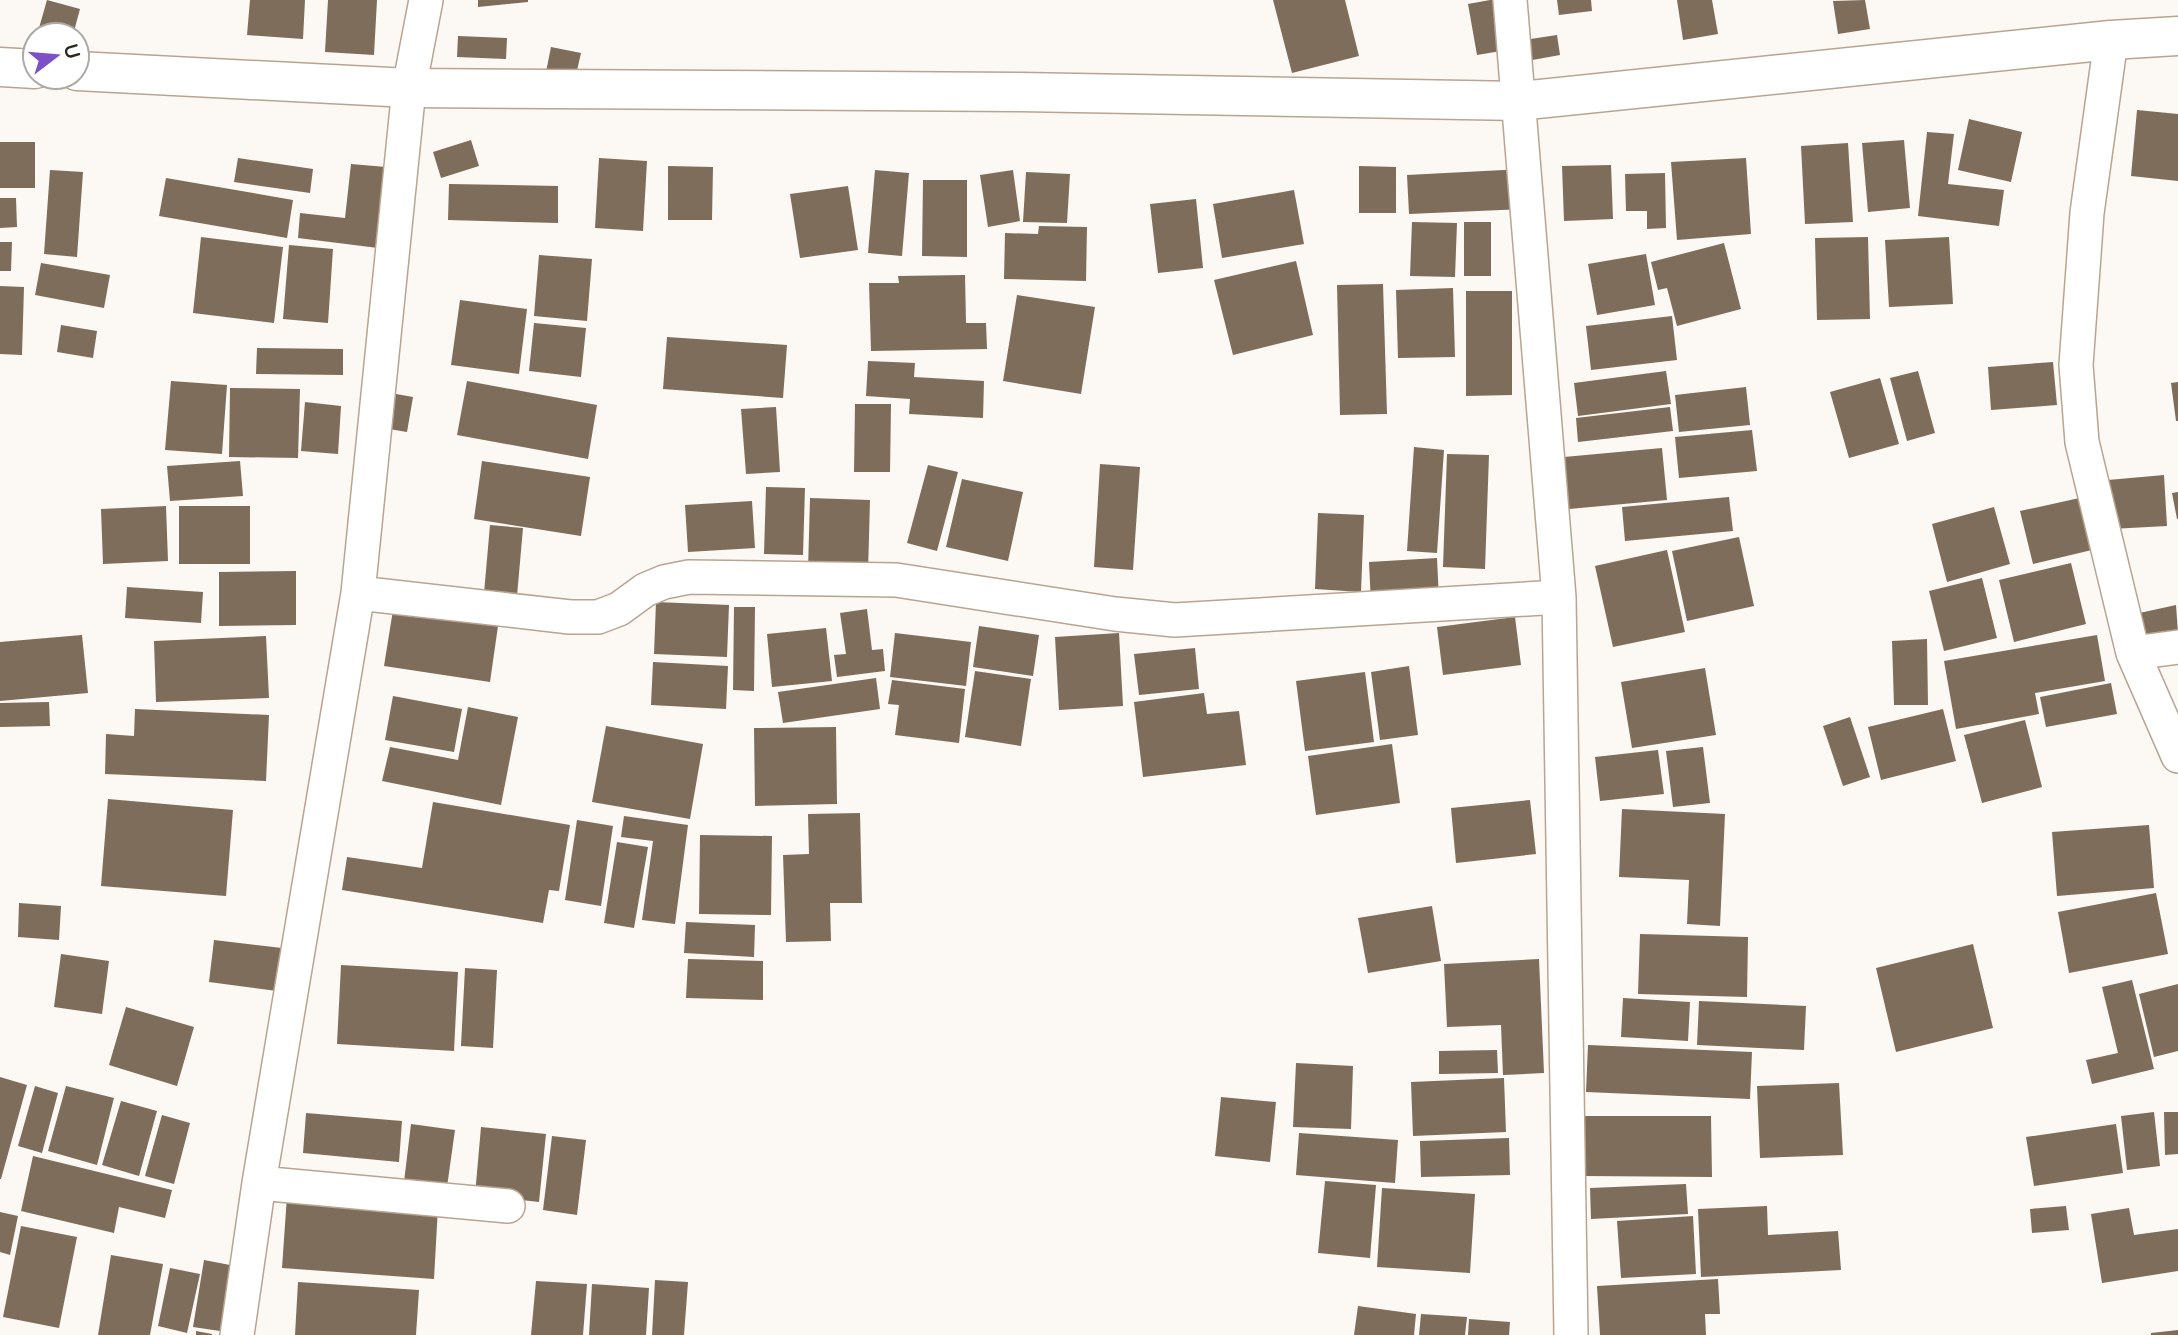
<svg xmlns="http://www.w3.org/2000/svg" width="2178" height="1335" font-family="'Varela Round',sans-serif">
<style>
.building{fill:#7f6d5b}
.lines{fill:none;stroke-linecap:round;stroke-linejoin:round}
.street-casing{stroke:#b9a492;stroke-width:36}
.secondary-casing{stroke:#b9a492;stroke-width:41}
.street{stroke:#fff;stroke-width:33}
.secondary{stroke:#fff;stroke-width:38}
</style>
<rect width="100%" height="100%" fill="#fcf8f4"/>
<!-- building -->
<path class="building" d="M47 0 80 9 73 35H37Z
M250 0H305L303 39 247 35Z
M328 0H377L374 55 325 52Z
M478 0H528V2L478 7Z
M1273 0H1345L1359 56 1292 73Z
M1490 0H1499L1507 50 1477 55 1468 4Z
M1557 0H1591L1592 11 1559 15Z
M1677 0H1712L1718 34 1683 40Z
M1865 0 1870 29 1838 34 1833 1Z
M1557 35 1560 55 1521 62 1517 41Z
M458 36 507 38 506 59 457 57Z
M551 47 581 53 573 88 544 82Z
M2137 110 2178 114V181L2131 176Z
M1969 119 2022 132 2011 182 1958 170Z
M1927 132 1954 134 1948 184 2004 190 1999 226 1918 216Z
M471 140 479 166 441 178 433 152Z
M1904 140 1910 208 1868 212 1862 143Z
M0 142H35V188H0Z
M1848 143 1853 222 1805 224 1801 146Z
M238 158 313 169 310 193 234 182Z
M599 158 647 161 643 231 595 228Z
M1746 158 1751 234 1677 240 1671 162Z
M351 164 386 167 378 248 298 238 300 213 345 218Z
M1611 165 1613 219 1564 221 1562 166Z
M668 166 713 167 712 220H668Z
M1359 166 1396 167V213H1359Z
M1523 169 1524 209 1409 214 1407 175Z
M50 170 83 172 77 257 44 254Z
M875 170 909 173 902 256 868 253Z
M1013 170 1020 221 988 227 980 175Z
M1026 172 1070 174 1067 223 1023 222Z
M1665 173 1666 228 1647 229V211H1626L1625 174Z
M166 178 293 200 287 238 159 216Z
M923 180H967V257L922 256Z
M449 184 558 186V223L448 220Z
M848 186 858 250 800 258 790 194Z
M1294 190 1304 244 1222 258 1213 204Z
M0 198H16L17 227 0 228Z
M1196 199 1203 268 1158 273 1150 204Z
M1412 222 1457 223 1455 277 1410 276Z
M1464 222H1491V276H1464Z
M1039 226 1087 227 1086 281 1004 279 1005 233 1038 234Z
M201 237 283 247 274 323 193 313Z
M1868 237 1870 319 1817 320 1815 238Z
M1949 237 1953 304 1889 307 1885 240Z
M0 242H12L11 271H0Z
M1724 243 1741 309 1677 326 1667 288 1658 290 1651 262Z
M289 245 333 249 328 323 283 319Z
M1646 254 1655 305 1597 315 1588 264Z
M539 255 592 259 587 321 534 316Z
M1296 261 1313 335 1233 355 1214 280Z
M41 263 110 275 104 308 35 295Z
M965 275 966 323H986L987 349 871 351 869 283H899L898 276Z
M1383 284 1387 414 1340 415 1337 285Z
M0 286 24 287 22 355 0 354Z
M1453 288 1455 357 1398 358 1396 290Z
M1466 291H1512V395L1466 396Z
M1017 295 1095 307 1081 394 1003 381Z
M460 300 527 309 519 374 451 365Z
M1672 316 1677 360 1591 370 1586 326Z
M534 323 586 328 581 377 529 371Z
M61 325 97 331 93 358 57 352Z
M667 337 787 345 783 398 663 389Z
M257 348 343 349V375L256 374Z
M868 361 915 363 914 377 984 381 983 418 909 414 910 399 866 396Z
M2053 362 2057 405 1991 410 1988 367Z
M1666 371 1671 404 1578 416 1574 383Z
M1918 371 1935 433 1907 441 1890 378Z
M1880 378 1899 444 1849 458 1830 392Z
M171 381 227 385 222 454 165 450Z
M467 381 597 405 588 459 457 435Z
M2178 382V421H2176L2171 383Z
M1746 387 1750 425 1679 432 1675 395Z
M230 388 300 389 298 458 229 457Z
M396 394 413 397 407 432 389 429Z
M305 402 341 406 338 454 301 451Z
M855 404H891L890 472H854Z
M776 407 780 472 746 474 741 409Z
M1670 407 1673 431 1578 442 1576 418Z
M1752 430 1757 471 1679 478 1675 437Z
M1414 447 1444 450 1437 553 1407 551Z
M1662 448 1667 500 1569 509 1564 457Z
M1447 454 1489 455 1485 569 1443 567Z
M240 461 243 496 170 501 167 466Z
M482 461 590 477 581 536 474 519Z
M1100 464 1140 467 1133 570 1094 567Z
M928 465 958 472 937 551 907 543Z
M2164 475 2167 526 2111 529 2108 480Z
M962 479 1023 492 1008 561 946 547Z
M766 487 805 488 803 555 764 554Z
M2178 492V519H2177L2172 493Z
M1729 497 1733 531 1625 541 1622 507Z
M2084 497 2096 549 2033 564 2020 511Z
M810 498 870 500 868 573 808 571Z
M752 501 755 548 688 552 685 505Z
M166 506 168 561 103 564 101 509Z
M179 506H250V564H179Z
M1994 507 2010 564 1947 582 1932 524Z
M1318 513 1364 515 1361 592 1315 589Z
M490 525 523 528 517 596 484 593Z
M1739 537 1754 606 1687 621 1672 551Z
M1667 550 1685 632 1613 647 1595 566Z
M1437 558 1439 600 1371 604 1369 562Z
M2071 563 2086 624 2014 642 1999 580Z
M296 571V625L219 626V572Z
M1982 578 1997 638 1944 651 1929 591Z
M127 587 203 592 201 623 125 618Z
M656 602 729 605 727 657 654 654Z
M2176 605 2178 633 2141 641 2135 614Z
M734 607H755L754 691 733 690Z
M867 609 872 650 883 649 885 671 837 677 834 655 846 654 840 613Z
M393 610 498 626 490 682 384 666Z
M1515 617 1521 665 1443 675 1437 627Z
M979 626 1039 635 1033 676 973 667Z
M826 628 832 681 772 687 767 634Z
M895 633 971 642 966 686 890 677Z
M1119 633 1123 706 1059 710 1055 637Z
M82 635 88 693 0 701V642Z
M2097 635 2105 681 2035 693 2039 714 1956 729 1944 661Z
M266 636 269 698 156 702 154 641Z
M1927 639 1928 705H1894L1892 641Z
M1195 648 1199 689 1139 695 1134 654Z
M653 662 728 666 726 709 651 705Z
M1409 666 1418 735 1380 740 1371 672Z
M1705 668 1716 735 1632 748 1621 682Z
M975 671 1031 679 1021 746 965 737Z
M1365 672 1374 742 1305 751 1296 681Z
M876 678 880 709 783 723 778 692Z
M892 680 965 689 959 743 895 735 899 705 888 704Z
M2111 683 2117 714 2046 727 2040 697Z
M1204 693 1207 714 1239 711 1246 765 1143 777 1134 702Z
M393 696 462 709 454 752 385 740Z
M49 702 50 726 0 727V703Z
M468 707 518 717 501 805 382 781 390 747 458 760Z
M135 709 269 715 266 781 105 774 106 734 134 736Z
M1943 709 1956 761 1881 780 1868 727Z
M1850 717 1870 777 1843 786 1823 726Z
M2025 720 2042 787 1982 803 1964 735Z
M606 726 703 744 690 819 592 802Z
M836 727 837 804 755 806 754 728Z
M1392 744 1400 803 1316 815 1308 756Z
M1703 747 1710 803 1673 807 1666 751Z
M1658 750 1664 794 1600 801 1595 757Z
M108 799 233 810 226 896 101 886Z
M1530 800 1536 854 1456 863 1451 808Z
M433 802 570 825 559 891 549 890 543 923 342 890 347 857 422 868Z
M1622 809 1725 814 1720 926 1687 924 1689 880 1619 877Z
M860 813 862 903H830L831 941 786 942 783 855 809 854 808 814Z
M624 816 688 825 675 924 642 920 653 841 621 837Z
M577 820 613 826 601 906 565 900Z
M2149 825 2154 888 2057 896 2052 832Z
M700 835 772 836 771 915 699 914Z
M617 842 648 847 634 928 604 923Z
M2156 893 2168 954 2069 973 2058 912Z
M19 903 61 906 59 940 18 937Z
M1432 906 1441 961 1368 973 1358 918Z
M686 922 755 925 754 957 684 953Z
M1640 934 1748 937 1747 997 1638 994Z
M214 940 282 948 277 991 209 982Z
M1973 944 1993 1028 1896 1052 1876 968Z
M61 954 109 961 102 1014 54 1007Z
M688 959 763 961V1000L686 998Z
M1539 959 1544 1073 1503 1075 1501 1025 1447 1027 1444 964Z
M341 965 458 972 454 1051 337 1044Z
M465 968 497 970 493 1048 461 1046Z
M2132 980 2154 1069 2092 1084 2086 1060 2118 1053 2102 987Z
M2178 984V1051L2154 1057 2139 994Z
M1623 998 1690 1002 1688 1041 1621 1037Z
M1699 1001 1806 1006 1804 1050 1697 1045Z
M126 1007 194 1027 177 1086 109 1065Z
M1588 1045 1752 1052 1750 1099 1586 1092Z
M1497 1050 1498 1073 1439 1074V1051Z
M1296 1063 1353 1066 1351 1129 1293 1127Z
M0 1077 27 1085 1 1179H0Z
M1504 1078 1506 1132 1413 1136 1411 1082Z
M1839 1083 1843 1155 1760 1158 1757 1086Z
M35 1086 58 1093 42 1153 18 1146Z
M66 1086 114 1098 97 1165 48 1151Z
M1221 1097 1276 1102 1270 1162 1215 1156Z
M121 1101 157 1111 139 1176 102 1165Z
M2154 1112 2160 1166 2127 1170 2121 1116Z
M2164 1112H2178V1154L2165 1155Z
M306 1113 402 1121 399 1162 303 1153Z
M162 1115 190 1123 174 1184 145 1176Z
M1585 1116H1711L1712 1177 1585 1176Z
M411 1124 455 1130 447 1187 404 1182Z
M2116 1124 2123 1173 2034 1186 2026 1137Z
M481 1127 546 1134 539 1202 475 1195Z
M1299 1133 1398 1140 1395 1183 1296 1175Z
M552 1136 586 1140 577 1215 543 1210Z
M1509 1138 1510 1175 1421 1177 1420 1141Z
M33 1156 172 1190 165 1218 119 1207 114 1233 21 1211Z
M1325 1181 1376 1185 1370 1258 1318 1253Z
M1686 1184 1688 1214 1591 1219 1590 1188Z
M1382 1188 1475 1194 1470 1273 1377 1267Z
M287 1196 438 1207 434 1279 282 1268Z
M1767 1206 1768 1235 1838 1231 1841 1270 1701 1277 1698 1209Z
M2066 1206 2069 1230 2032 1233 2030 1209Z
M2129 1208 2134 1235 2178 1229V1271L2102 1283 2091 1214Z
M0 1212 18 1216 10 1255 0 1252Z
M1693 1216 1696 1274 1621 1278 1617 1221Z
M21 1226 77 1237 59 1328 3 1317Z
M111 1255 163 1264 150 1335H98Z
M204 1260 230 1265 220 1331 193 1327Z
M170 1268 200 1274 187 1333 158 1326Z
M1718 1279 1720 1314H1705L1706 1335H1600L1597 1286Z
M655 1280 688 1282 684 1335H652Z
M536 1281 587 1284 583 1335H531Z
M298 1282 419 1290 416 1335H295Z
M592 1284 649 1288 646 1335H589Z
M1358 1306 1416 1314 1414 1335H1354Z
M1421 1314 1467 1317 1465 1335H1419Z
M1469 1319 1510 1322 1509 1335H1468Z
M2178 1330V1335H2151V1333Z
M196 1331 212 1334V1335H196Z"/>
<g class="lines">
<defs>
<path id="street" d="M1510 0 1559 597 1571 1335
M2111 40 2087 213 2076 365 2082 442 2133 653 2178 756
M358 593 570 617H598L619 609 645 590 664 582 689 577 896 580 1115 614 1175 620 1559 597
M2133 653 2178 647
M259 1183 508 1206
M237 1335 259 1183 358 593 409 88 426 0"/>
<path id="secondary" d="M0 67 35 69
M77 71 409 88 1020 92 1519 101 2111 40 2178 36"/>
</defs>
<!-- street casing -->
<use href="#street" class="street-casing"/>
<!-- secondary casing -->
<use href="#secondary" class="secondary-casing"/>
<!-- street -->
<use href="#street" class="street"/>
<!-- secondary -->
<use href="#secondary" class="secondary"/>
</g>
<!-- north arrow -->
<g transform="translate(56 56) rotate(74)"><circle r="33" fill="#ffffff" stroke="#aba9a5" stroke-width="2"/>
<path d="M0-5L12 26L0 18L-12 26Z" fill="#7b50c9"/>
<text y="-10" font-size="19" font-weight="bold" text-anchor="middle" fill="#2e271f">U</text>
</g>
</svg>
